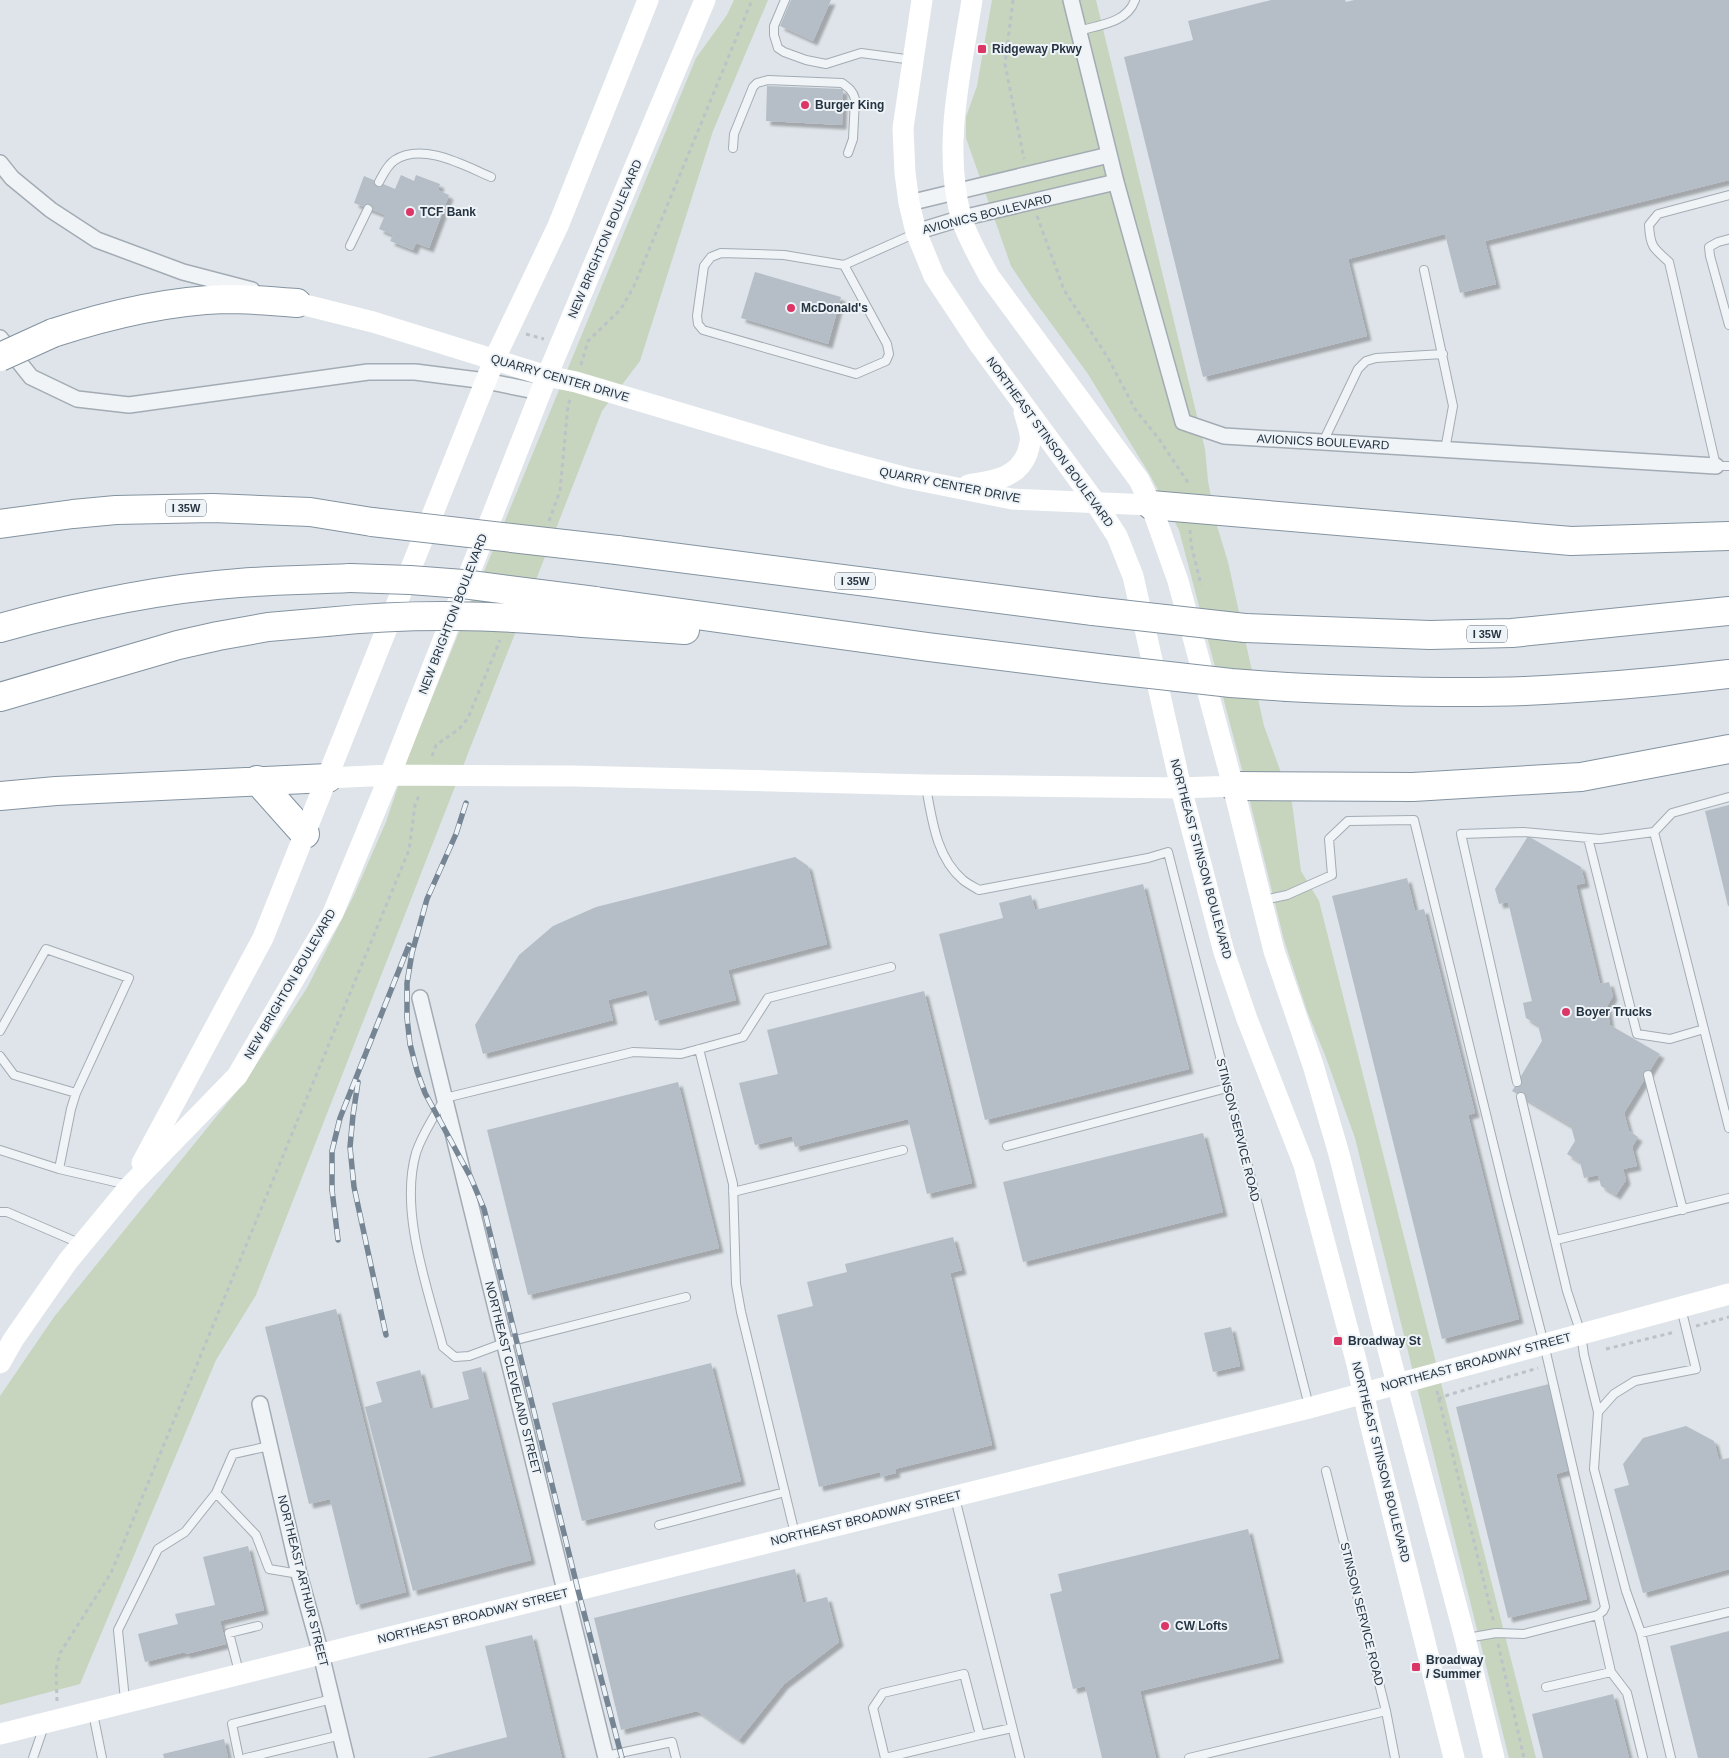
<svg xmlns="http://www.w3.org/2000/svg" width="1729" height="1758" font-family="Helvetica,sans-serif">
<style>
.green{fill:#c7d4be}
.building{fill:#b5bec7;filter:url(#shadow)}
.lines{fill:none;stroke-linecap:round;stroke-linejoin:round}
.lane-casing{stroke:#a3acb4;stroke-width:10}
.street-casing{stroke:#a3acb4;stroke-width:18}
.highway-casing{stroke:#8493a1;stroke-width:30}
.path{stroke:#bcc2c8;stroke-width:3;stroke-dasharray:4 4;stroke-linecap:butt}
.lane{stroke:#f1f4f7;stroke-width:8}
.street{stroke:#f1f4f7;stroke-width:15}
.secondary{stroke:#fff;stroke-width:21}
.highway{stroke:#fff;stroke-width:28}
.rail-casing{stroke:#768594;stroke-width:5.5}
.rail{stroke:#eef3f7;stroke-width:4;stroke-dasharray:11;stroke-linecap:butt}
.highway-bridge-casing{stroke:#8493a1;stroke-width:30;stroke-linecap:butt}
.highway-bridge{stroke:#fff;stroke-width:28}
.poi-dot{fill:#db3665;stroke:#eef3f7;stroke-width:2}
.labels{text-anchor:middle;stroke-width:4;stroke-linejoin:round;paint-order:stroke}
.shield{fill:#eef3f7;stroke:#626d78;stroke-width:1}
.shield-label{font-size:11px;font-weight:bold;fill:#263442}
.poi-label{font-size:12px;font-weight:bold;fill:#263442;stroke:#eef3f7;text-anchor:start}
.street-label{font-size:12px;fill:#263442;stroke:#eef3f7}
</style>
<defs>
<filter id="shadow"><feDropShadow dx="4.5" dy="4.5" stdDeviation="1" flood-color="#0004"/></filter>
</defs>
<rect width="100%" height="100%" fill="#dee4e9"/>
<!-- green -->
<path class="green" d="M734 0H768L713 131 640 361 602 411 256 1295 216 1360 80 1684 0 1705V1396L54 1317 246 1080 307 988 354 895 386 822 410 751 696 58 727 15Z
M992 0H1096L1205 449 1208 481 1217 526 1228 562 1264 726 1292 803 1301 871 1319 901 1536 1758H1509L1355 1138 1325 1055 1307 1011 1284 940 1243 773 1179 530 1150 475 1088 374 1031 296 1011 266 966 138V117L977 86Z"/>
<!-- building -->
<path class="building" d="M791 0H831L813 41 780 26Z
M1271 0H1345L1346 2 1354 0H1729V180L1485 241 1496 284 1460 293 1445 234 1348 259 1367 336 1203 377 1124 57 1193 40 1188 21Z
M767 86 843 89 842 125 766 121Z
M401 175 414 181 416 175 440 184 438 190 449 195 429 248 416 243 413 250 390 241 393 235 379 229 385 215 354 203 364 176 395 189Z
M755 272 841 297 828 344 741 318Z
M1729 805V906H1728L1705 811Z
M1528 836 1581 867 1585 883 1576 885 1600 984 1609 982 1613 996 1607 1006 1610 1025 1660 1054 1624 1113 1629 1131 1638 1137 1632 1147 1637 1166 1623 1169 1626 1180 1616 1195 1601 1186 1598 1175 1584 1178 1580 1162 1567 1154 1575 1141 1571 1126 1512 1091 1542 1041 1538 1025 1526 1018 1523 1003 1532 1001 1508 902 1499 904 1495 889Z
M795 857 808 866 827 944 728 970 736 1000 655 1021 647 990 608 1000 613 1020 483 1054 475 1025 519 955 553 926 596 907Z
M1407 878 1415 911 1424 909 1475 1113 1468 1115 1519 1319 1442 1339 1332 896Z
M1143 884 1189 1069 985 1120 939 934 1003 918 999 903 1031 895 1035 910Z
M924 991 972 1183 927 1194 908 1119 795 1147 792 1136 755 1145 739 1083 778 1074 767 1030Z
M678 1082 719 1248 528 1295 487 1130Z
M1203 1133 1223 1212 1023 1262 1003 1182Z
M953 1237 962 1270 950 1273 992 1445 895 1469 896 1473 880 1477V1472L819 1487 777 1315 813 1306 807 1282 847 1272 845 1264Z
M336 1309 406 1592 356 1605 330 1499 309 1504 265 1327Z
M1231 1327 1240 1366 1213 1372 1204 1333Z
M711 1363 741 1481 582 1521 552 1403Z
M481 1367 531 1560 413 1591 365 1407 382 1402 376 1382 420 1370 430 1409 469 1399 462 1372Z
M1549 1384 1570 1470 1556 1474 1587 1599 1508 1618 1456 1407Z
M1686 1426 1714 1441 1719 1460 1729 1458V1569L1643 1593 1614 1489 1629 1485 1623 1464 1643 1438Z
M1248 1529 1279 1658 1140 1691 1156 1758H1102L1085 1686 1073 1689 1050 1594 1062 1591 1058 1574Z
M248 1546 264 1610 220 1621 226 1644 186 1654 185 1652 145 1662 138 1634 178 1624 175 1614 215 1605 203 1557Z
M795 1569 803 1603 827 1597 839 1642 784 1684 739 1740 697 1711 621 1730 594 1618Z
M1729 1631V1758H1698L1670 1646Z
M532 1635 562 1758H427L507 1737 485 1646Z
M1613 1694 1629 1758H1543L1532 1714Z
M224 1739 228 1758H164L163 1754Z"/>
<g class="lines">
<defs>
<path id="lane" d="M785 0 774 26V35L778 48 784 52 806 60 826 64 861 53 913 60
M1078 31C1099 25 1127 23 1135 0
M733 148 734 134 753 87 757 83 768 80 842 83C849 88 853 91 855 99L853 139 848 153
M379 182C383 175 387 165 395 160 423 142 465 166 491 177
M1729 195 1658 214 1649 225C1650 246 1653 248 1669 262L1716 466H1729
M1729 239 1718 242 1709 247 1710 256 1729 325
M350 246 368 209
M844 265 887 344 889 354 886 361 856 374 703 330 698 324 697 316 704 266 711 257 721 253 784 255 844 265 916 233
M1424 270 1453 406 1445 450
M1323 442 1358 369 1366 361 1376 358 1443 354
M926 787C932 819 936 857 963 880 968 884 974 887 979 890L1148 858 1168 852 1309 1406
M1654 832 1672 813 1729 797
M1588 838 1637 1034 1670 1039 1704 1029
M1264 900 1287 895 1332 875 1329 839 1348 821 1414 820 1507 1200 1544 1344 1605 1607 1603 1611 1598 1615
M0 1031 46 949 129 978 76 1093 71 1109 59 1169
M699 1049 733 1184 736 1284 741 1312 795 1534
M0 1056 14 1075 76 1093
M1648 1075 1683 1210
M1517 1082 1461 834 1523 832 1600 839 1654 832 1729 1128
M1521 1097 1567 1291 1581 1334 1584 1355 1598 1412 1594 1469 1626 1591 1641 1633 1729 1612
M1007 1146 1227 1088
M0 1150 59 1169 128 1185
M733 1192 903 1150
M0 1212H7L79 1243
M1556 1240 1729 1198
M686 1297 504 1343 469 1356 455 1357 443 1347C428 1289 399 1212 416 1153 422 1134 435 1115 445 1098L633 1052 681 1054 743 1037 768 998 891 967
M1598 1412 1614 1394 1635 1381 1696 1369 1681 1308
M1326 1471 1386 1711 1395 1758
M216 1493 233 1454 270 1446
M955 1498 1020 1758
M659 1525 785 1492
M1641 1633 1671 1758
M1467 1638 1496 1633 1524 1634 1598 1615 1611 1672 1546 1687
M239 1672 229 1633 258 1626
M1611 1672 1627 1693 1643 1758
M125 1700 118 1630 158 1549 185 1532 216 1493 256 1535 269 1569 299 1574
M93 1713 102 1758
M606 1756 672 1742 676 1758
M33 1758 44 1726
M239 1758 232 1724 332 1699
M246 1758 341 1735
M885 1758 873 1708 883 1693 964 1674 980 1735 1012 1728
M885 1758 980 1735
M1189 1758 1386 1711"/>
<path id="street" d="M1071 0 1116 182 1183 422 1224 436 1716 466
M0 163 12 178 51 210 97 240 183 272 252 290
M909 203 1109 155
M916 232 962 218 1116 182
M0 338 31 377 77 399 129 405 368 372H415L486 381 540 392
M420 998 606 1758
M260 1404 299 1574 321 1654 346 1758"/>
<path id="highway" d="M53 333C108 315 167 301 225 299 249 299 273 301 297 303
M1151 505 1571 541 1729 536
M0 524 73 514 116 510 213 508 310 512 372 522
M617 550 1093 611
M595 601 928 647 1106 669
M583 623 685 630
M0 628C78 606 158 589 239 583 276 580 313 580 350 578
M1245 628 1430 635 1512 633 1729 611
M1287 687C1366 691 1446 694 1525 691 1593 688 1661 682 1729 674
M0 697 178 645 218 636 268 627 326 622
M257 780 305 834
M1233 786 1413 787 1581 777 1729 749
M0 796 56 791 328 778"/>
</defs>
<!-- lane casing -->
<use href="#lane" class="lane-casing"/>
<!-- street casing -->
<use href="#street" class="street-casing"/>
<!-- highway casing -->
<use href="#highway" class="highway-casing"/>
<!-- path -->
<path class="path" d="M1013 0 1005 64 1024 159
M1037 216 1064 290 1108 358 1135 409 1159 439 1187 481V486
M526 334 544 339
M581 365 588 341 621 309 634 286 752 0
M549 521 560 491 568 405 570 400
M1190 530 1191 544 1201 585
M432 756 436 745 459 729 468 718 500 640
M1696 1326 1729 1317
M1606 1349 1675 1332
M1437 1391 1494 1623
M1438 1399 1448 1395 1538 1368
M1498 1644 1524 1758
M57 1701 56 1670 60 1653 111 1573 409 850 415 805 420 793"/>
<!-- lane -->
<use href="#lane" class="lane"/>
<!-- street -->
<use href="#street" class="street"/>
<!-- secondary -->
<path class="secondary" d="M922 0 903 128 905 173 909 203 916 232 934 276 979 344 1095 502 1117 536 1133 576 1181 788 1224 952 1247 1019 1304 1165 1357 1364 1369 1419 1454 1758
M972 0C961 71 942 146 961 217 967 237 979 257 989 276L1139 480 1151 505 1178 581 1233 786 1274 951 1313 1065 1339 1154 1390 1357 1465 1638 1494 1758
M297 303 373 322 547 376 576 382 828 457 907 478 1012 499 1151 505
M968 485C991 481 1017 479 1027 454 1029 448 1031 440 1030 435 1029 427 1026 419 1024 412
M328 778 390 775 574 776 926 785 1181 788 1233 786
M142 1163 263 938 495 358 558 226 648 0
M0 1363 13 1340 68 1261 130 1186 237 1076 333 913 390 775 547 376 705 0
M0 1734 1309 1408 1729 1294"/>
<!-- highway -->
<use href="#highway" class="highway"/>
<defs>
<path id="rail" d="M466 803 456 834 427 899 412 953 407 983V1018L410 1044 417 1071 425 1093 471 1178 484 1209 578 1590 622 1758
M358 1082 353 1115 350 1147 354 1187 386 1335
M338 1240 332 1190V1151L340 1118 409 945"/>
</defs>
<!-- rail casing -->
<use href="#rail" class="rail-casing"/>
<!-- rail -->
<use href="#rail" class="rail"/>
<defs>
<path id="highway-bridge" d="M0 357 53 333
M372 522 617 550
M350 578 410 580 463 584 595 601
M1093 611 1245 628
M326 622C414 613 495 615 583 623
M1106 669 1231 683 1287 687"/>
</defs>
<!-- highway-bridge casing -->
<use href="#highway-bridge" class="highway-bridge-casing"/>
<!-- highway-bridge -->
<use href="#highway-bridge" class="highway-bridge"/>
</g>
<!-- markers -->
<g class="poi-dot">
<rect x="977" y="44" width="10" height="10" rx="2.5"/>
<circle cx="805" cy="105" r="5"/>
<circle cx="410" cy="212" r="5"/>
<circle cx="791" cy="308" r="5"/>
<circle cx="1566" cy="1012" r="5"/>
<rect x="1333" y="1336" width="10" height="10" rx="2.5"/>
<circle cx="1165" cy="1626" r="5"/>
<rect x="1411" y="1662" width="10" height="10" rx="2.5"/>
</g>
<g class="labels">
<!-- shield labels -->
<g class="shield">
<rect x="166" y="499.5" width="40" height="17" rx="4"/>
<rect x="835" y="572.5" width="40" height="17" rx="4"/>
<rect x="1467" y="625.5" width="40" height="17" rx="4"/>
</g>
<g class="shield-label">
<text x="186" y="512">I 35W</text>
<text x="855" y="585">I 35W</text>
<text x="1487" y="638">I 35W</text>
</g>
<!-- poi labels -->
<g class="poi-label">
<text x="992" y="53">Ridgeway Pkwy</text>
<text x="815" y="109">Burger King</text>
<text x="420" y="216">TCF Bank</text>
<text x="801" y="312">McDonald's</text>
<text x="1576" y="1016">Boyer Trucks</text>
<text x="1348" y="1345">Broadway St</text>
<text x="1175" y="1630">CW Lofts</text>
<text x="1426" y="1664">Broadway<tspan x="1426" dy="14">/ Summer</tspan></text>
</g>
<!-- street labels -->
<g class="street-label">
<text transform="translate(987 214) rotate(-14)" y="4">AVIONICS BOULEVARD</text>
<text transform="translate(605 239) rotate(-67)" y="4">NEW BRIGHTON BOULEVARD</text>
<text transform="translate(560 378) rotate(16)" y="4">QUARRY CENTER DRIVE</text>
<text transform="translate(1050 442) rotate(54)" y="4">NORTHEAST STINSON BOULEVARD</text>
<text transform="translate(1323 442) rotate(3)" y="4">AVIONICS BOULEVARD</text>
<text transform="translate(950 485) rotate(11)" y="4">QUARRY CENTER DRIVE</text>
<text transform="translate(453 614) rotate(-69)" y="4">NEW BRIGHTON BOULEVARD</text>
<text transform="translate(1201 859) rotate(75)" y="4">NORTHEAST STINSON BOULEVARD</text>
<text transform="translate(290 984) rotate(-60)" y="4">NEW BRIGHTON BOULEVARD</text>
<text transform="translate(1238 1130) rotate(76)" y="4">STINSON SERVICE ROAD</text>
<text transform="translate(1476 1362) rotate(-15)" y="4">NORTHEAST BROADWAY STREET</text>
<text transform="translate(513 1378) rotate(76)" y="4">NORTHEAST CLEVELAND STREET</text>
<text transform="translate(1381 1462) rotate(76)" y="4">NORTHEAST STINSON BOULEVARD</text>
<text transform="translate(866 1518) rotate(-14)" y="4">NORTHEAST BROADWAY STREET</text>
<text transform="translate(303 1581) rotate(76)" y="4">NORTHEAST ARTHUR STREET</text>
<text transform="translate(1362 1614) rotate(76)" y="4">STINSON SERVICE ROAD</text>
<text transform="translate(473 1616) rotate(-14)" y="4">NORTHEAST BROADWAY STREET</text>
</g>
</g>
</svg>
